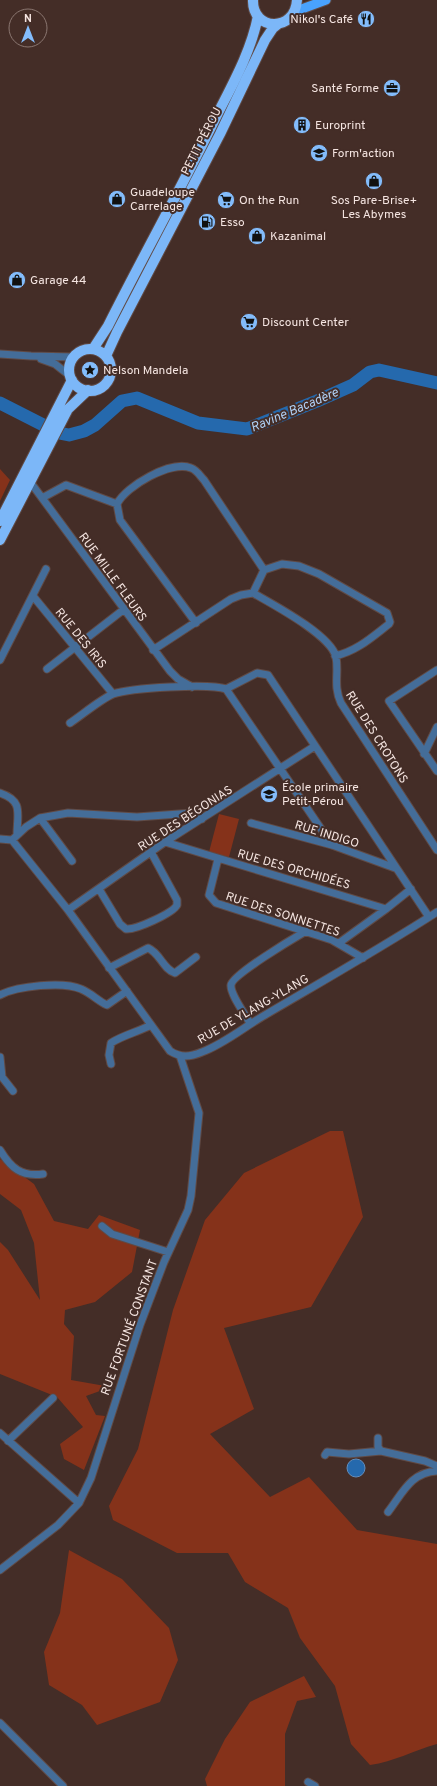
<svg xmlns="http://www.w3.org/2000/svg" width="437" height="1786" font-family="Overpass,sans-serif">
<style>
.green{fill:#85321a}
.water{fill:#2569ad;stroke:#638ebd}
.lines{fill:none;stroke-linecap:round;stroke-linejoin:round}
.river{stroke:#2569ad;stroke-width:13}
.minor-casing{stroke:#604a45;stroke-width:9}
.major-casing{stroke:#604a45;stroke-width:11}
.highway-casing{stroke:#604a45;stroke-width:12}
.minor{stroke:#446d99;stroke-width:7}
.major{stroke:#49a2fd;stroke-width:9}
.highway{stroke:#7cb7f8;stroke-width:10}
.labels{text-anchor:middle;stroke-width:4;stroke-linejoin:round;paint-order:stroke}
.poi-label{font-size:12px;fill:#f5e5e1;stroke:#442d27;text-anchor:start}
.street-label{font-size:12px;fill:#f5e5e1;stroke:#442d27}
.water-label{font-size:13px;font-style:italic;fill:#afd0f5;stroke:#442d27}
</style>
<rect width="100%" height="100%" fill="#442d27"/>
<!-- green -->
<path class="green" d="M0 469 10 480 0 501Z
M219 814 239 819 229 857 209 852Z
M330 1131H343L363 1217 311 1307 224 1328 254 1409 210 1434 270 1497 309 1477 357 1530 437 1544V1744C414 1750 394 1762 370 1765L351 1744 335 1686 300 1638 288 1608 245 1582 228 1553H177L113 1520 109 1506 138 1449 173 1310 205 1220 244 1173Z
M0 1159 34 1184 54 1221 88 1229 99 1215 140 1230 132 1272 95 1302 65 1310 64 1324 74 1336 71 1380 111 1387 86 1396 96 1415 105 1416 84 1470 64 1459 60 1444 83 1427 57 1397 0 1374V1242L8 1250 40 1300 34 1243 21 1210 0 1194Z
M69 1550 122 1579 169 1628 178 1660 160 1702 97 1725 82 1705 49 1685 44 1652 60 1613Z
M304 1676 316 1697 297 1701 285 1734V1786H207L205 1779 225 1739 250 1702Z"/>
<!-- water -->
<path class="water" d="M347 1468a9 9 0 1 1 18 0a9 9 0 1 1-18 0Z"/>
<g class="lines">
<!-- river -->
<path class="river" d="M0 403 59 433 69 435 84 431 95 425 122 401 137 398 198 423 247 429 317 401 353 385 370 372 379 370 437 383"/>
<defs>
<path id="minor" d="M0 354 31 356 73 357
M41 359 55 364 69 375
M28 479 170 671 178 679 192 687
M42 498 66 485 117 504 120 520 196 623
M117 504C126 486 171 460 191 468 197 470 200 476 204 480L264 570
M253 593C272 604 331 635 336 657 339 673 333 686 341 703L437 850
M253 593 264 570 282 564 299 566 319 574 387 613 390 622 389 624C372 637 357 651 335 656
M33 596 113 694
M153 650 231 599 241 595 253 593
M0 660 46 569
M47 669 123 610
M437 670 389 701 437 771
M226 689 257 673 268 675 429 917
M226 689 332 845
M70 723C82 715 101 699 113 694 130 688 210 683 226 689
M424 754 437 727
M0 793C24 801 17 814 17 835
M40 818 72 861
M251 823 332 845 395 868
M0 839 12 840 68 910 170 1051C181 1058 190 1057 202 1052 224 1044 244 1027 265 1015 323 981 381 948 437 912
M12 840 26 827 40 818 68 813 137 817 193 813 202 819
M165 842 386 909 411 889
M218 859 209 895 216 903 332 940 363 958
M99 889 120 924 126 929C136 930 173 913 177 905V900L151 852
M68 910 165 842 315 746
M339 943 386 909
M109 968 148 948C160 953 163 969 175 973L196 957
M0 995C17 986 63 981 81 989 91 993 98 1001 107 1005L127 991
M250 1023C245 1014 230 994 231 985 232 975 294 938 306 931
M0 1057 2 1077 13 1091
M111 1064 109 1055 111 1043C123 1035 138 1032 151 1025
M0 1150C11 1168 21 1177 43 1174
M102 1226 112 1234 168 1252
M0 1433 79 1503
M378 1438V1447L381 1451
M8 1441 53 1398
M325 1455 327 1452 349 1454 381 1451 425 1461 437 1466
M388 1512C402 1494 411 1472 437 1471
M0 1570 58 1525 79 1503 91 1478 140 1325 164 1262 188 1210 191 1196 199 1113 180 1056
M0 1723 63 1786
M308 1782 315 1786"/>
<path id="major" d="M293 14 299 10 326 0"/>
<path id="highway" d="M253 0C252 31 295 33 297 0
M93 349 108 326C143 256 182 187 216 117 232 85 251 52 258 16
M69 370a21 21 0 1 1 42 0a21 21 0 1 1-42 0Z
M106 356 117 332 220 134 265 40 273 28 278 24
M0 521 72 380
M0 540 68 409 88 390"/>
</defs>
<!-- minor casing -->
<use href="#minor" class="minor-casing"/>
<!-- major casing -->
<use href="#major" class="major-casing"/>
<!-- highway casing -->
<use href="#highway" class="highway-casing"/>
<!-- minor -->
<use href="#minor" class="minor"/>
<!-- major -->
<use href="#major" class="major"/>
<!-- highway -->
<use href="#highway" class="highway"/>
</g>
<!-- icons -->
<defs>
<symbol id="restaurant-disc" viewBox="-11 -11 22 22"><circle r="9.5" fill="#83bcfb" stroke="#442d27"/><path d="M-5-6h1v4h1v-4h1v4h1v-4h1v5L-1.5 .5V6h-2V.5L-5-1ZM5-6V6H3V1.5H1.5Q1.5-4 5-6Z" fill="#111"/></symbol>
<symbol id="office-disc" viewBox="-11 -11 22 22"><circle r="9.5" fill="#83bcfb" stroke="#442d27"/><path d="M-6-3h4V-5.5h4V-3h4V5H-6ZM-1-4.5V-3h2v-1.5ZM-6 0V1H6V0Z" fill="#111"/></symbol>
<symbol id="building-disc" viewBox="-11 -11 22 22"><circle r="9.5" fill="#83bcfb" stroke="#442d27"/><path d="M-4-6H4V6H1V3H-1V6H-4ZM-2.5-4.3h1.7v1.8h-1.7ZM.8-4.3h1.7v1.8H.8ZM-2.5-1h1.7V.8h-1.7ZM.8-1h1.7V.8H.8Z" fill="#111"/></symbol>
<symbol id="university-disc" viewBox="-11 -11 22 22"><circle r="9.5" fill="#83bcfb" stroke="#442d27"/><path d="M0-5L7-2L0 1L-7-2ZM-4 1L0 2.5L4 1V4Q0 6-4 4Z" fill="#111"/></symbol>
<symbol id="shop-disc" viewBox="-11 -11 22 22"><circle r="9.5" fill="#83bcfb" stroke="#442d27"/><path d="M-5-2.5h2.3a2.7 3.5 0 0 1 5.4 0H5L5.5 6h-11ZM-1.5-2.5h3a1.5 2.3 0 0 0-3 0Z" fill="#111"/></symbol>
<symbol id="supermarket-disc" viewBox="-11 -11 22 22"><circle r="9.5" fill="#83bcfb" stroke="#442d27"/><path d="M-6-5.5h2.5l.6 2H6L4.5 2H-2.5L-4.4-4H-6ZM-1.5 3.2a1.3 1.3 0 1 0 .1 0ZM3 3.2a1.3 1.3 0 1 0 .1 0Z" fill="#111"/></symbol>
<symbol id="fuel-disc" viewBox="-11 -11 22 22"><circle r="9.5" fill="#83bcfb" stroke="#442d27"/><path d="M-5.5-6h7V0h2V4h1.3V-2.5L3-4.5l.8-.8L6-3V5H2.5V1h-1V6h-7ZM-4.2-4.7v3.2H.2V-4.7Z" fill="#111"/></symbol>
<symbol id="sight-disc" viewBox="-11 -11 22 22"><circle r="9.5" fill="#83bcfb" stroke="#442d27"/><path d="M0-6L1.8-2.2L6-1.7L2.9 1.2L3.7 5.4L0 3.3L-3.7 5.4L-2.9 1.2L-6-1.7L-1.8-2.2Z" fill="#111"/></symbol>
<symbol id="school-disc" viewBox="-11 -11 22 22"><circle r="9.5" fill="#83bcfb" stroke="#442d27"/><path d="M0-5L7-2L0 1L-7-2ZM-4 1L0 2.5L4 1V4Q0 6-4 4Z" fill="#111"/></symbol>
</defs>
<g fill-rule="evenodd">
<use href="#restaurant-disc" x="356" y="9" width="20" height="20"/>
<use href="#office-disc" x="382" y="78" width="20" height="20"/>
<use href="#building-disc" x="292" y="115" width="20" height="20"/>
<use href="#university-disc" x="309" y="143" width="20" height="20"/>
<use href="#shop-disc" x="364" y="171" width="20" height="20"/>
<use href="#shop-disc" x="107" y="189" width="20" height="20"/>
<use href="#supermarket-disc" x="216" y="190" width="20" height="20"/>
<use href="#fuel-disc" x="197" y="212" width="20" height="20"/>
<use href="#shop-disc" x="247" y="226" width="20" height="20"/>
<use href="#shop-disc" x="7" y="270" width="20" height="20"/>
<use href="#supermarket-disc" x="239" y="312" width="20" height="20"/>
<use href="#sight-disc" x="80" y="360" width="20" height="20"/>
<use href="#school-disc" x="259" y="784" width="20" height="20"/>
</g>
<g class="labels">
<!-- poi labels -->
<g class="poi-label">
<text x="353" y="23" text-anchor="end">Nikol's Café</text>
<text x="379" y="92" text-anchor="end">Santé Forme</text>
<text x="315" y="129">Europrint</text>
<text x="332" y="157">Form'action</text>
<text x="130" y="196">Guadeloupe<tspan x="130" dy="14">Carrelage</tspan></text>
<text x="239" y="204">On the Run</text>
<text x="374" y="204" text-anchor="middle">Sos Pare-Brise+<tspan x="374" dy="14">Les Abymes</tspan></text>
<text x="220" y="226">Esso</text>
<text x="270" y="240">Kazanimal</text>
<text x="30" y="284">Garage 44</text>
<text x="262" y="326">Discount Center</text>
<text x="103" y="374">Nelson Mandela</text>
<text x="282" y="791">École primaire<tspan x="282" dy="14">Petit-Pérou</tspan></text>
</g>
<!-- street labels -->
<g class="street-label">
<text transform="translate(201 141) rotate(-63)" y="4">PETIT PÉROU</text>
<text transform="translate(113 577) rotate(54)" y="4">RUE MILLE FLEURS</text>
<text transform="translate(81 638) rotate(51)" y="4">RUE DES IRIS</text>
<text transform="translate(377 737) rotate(58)" y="4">RUE DES CROTONS</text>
<text transform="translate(185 818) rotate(-33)" y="4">RUE DES BÉGONIAS</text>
<text transform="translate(327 834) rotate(17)" y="4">RUE INDIGO</text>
<text transform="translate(294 869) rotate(16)" y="4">RUE DES ORCHIDÉES</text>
<text transform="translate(283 914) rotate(18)" y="4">RUE DES SONNETTES</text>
<text transform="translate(253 1009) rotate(-30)" y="4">RUE DE YLANG-YLANG</text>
<text transform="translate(129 1327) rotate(-70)" y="4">RUE FORTUNÉ CONSTANT</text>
</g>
<!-- water labels -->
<g class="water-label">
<text transform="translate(294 409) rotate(-23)" y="5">Ravine Bacadère</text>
</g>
</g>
<!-- north arrow -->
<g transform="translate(28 28)"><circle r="19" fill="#442d27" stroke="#8b7771"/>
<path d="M0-3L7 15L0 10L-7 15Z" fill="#83bcfb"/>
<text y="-6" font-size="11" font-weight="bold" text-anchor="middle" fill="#f5e5e1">N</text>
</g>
</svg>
